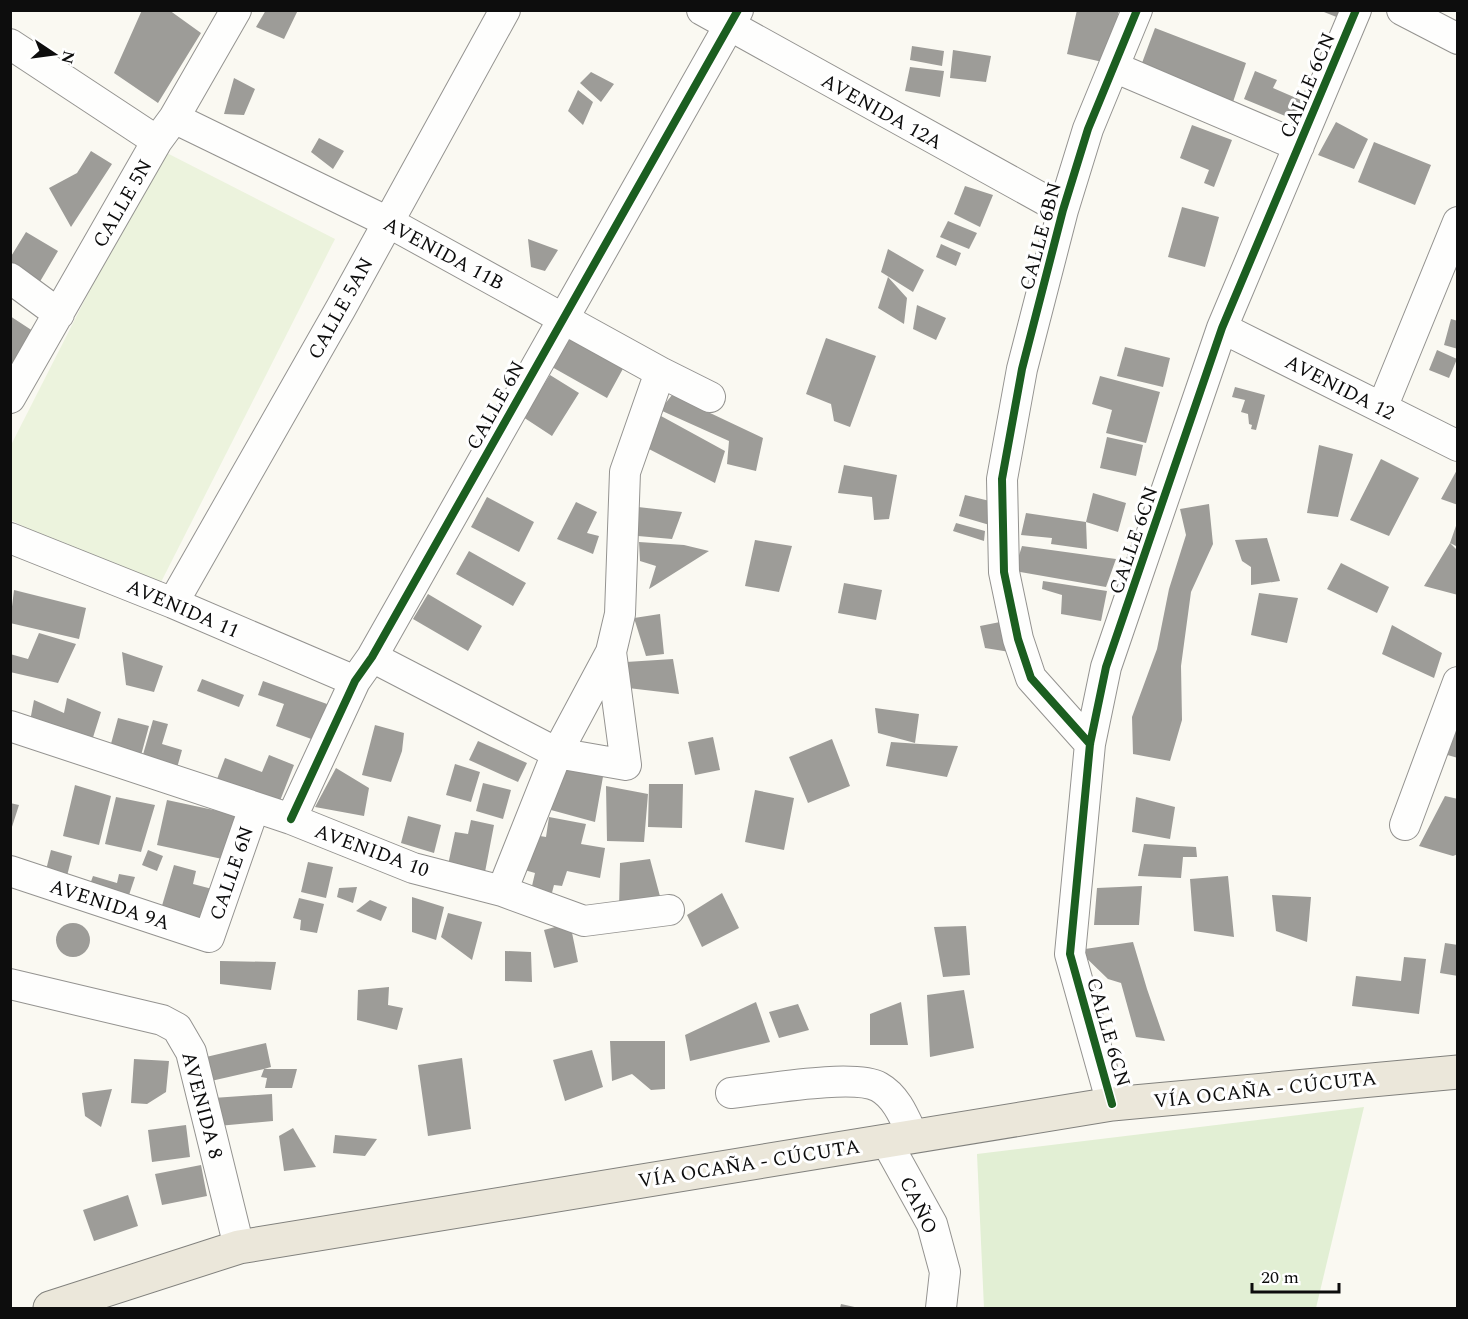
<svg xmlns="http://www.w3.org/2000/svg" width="1468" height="1319" font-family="Spectral,serif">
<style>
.green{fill:#e2efd4}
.pitch{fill:#ecf3dd}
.building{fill:#9d9c98}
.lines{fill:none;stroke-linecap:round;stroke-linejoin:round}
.minor-casing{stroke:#949390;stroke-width:32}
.primary-casing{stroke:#81817d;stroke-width:35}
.minor{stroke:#fefefd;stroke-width:30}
.primary{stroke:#ebe7da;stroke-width:33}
.cycleway-casing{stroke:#fff;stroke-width:11}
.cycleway{stroke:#1b5e20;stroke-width:8}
.labels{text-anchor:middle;stroke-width:6;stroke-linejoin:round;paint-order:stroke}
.street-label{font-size:20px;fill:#0d0d0d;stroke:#fff}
</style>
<rect width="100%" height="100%" fill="#faf9f2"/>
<!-- green -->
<path class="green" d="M1364 1107 1316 1308H984L977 1154Z"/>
<!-- pitch -->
<path class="pitch" d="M161 150 335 239 155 594 11 520 10 447Z"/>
<!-- building -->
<path class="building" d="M142 10H169L201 33 158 103 114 73Z
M266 10H298L284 39 256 27Z
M1077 10H1119L1107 63 1067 54Z
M1319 10H1347L1344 20Z
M1155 28 1246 63 1232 105 1139 71Z
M912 46 944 51 942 66 910 60Z
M953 50 991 56 986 82 950 78Z
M910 67 944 71 940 97 905 91Z
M1255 71 1277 80 1273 88 1303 101 1295 120 1244 99Z
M591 72 614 84 601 102 580 83Z
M234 78 255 89 244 115 224 114Z
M578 90 593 102 583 125 568 111Z
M1336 122 1368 139 1354 169 1318 155Z
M1192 125 1232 140 1214 187 1204 183 1209 170 1180 158Z
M319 138 344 151 333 169 311 152Z
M1374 142 1431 165 1415 205 1358 182Z
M91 151 112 164 71 227 49 188 77 173Z
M965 186 993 195 980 227 954 214Z
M1182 207 1219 217 1205 267 1168 257Z
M948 221 977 233 969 249 940 237Z
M26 232 58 251 38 285 10 268V258Z
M528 239 558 250 545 271 531 267Z
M941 244 961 253 956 266 936 257Z
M888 249 924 270 913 292 881 272Z
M888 277 907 298 904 324 878 308Z
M917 305 946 318 936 340 913 329Z
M10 316 36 333 10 373Z
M1451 319 1458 321V349L1444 345Z
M570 335 625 365 607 398 552 367Z
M826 338 876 356 850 427 834 421 831 404 806 394Z
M1125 347 1170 358 1163 387 1117 376Z
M1437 350 1457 359 1449 378 1429 370Z
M550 375 579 393 552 436 523 417Z
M1100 376 1160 392 1146 443 1106 433 1112 410 1092 404Z
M1235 387 1265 395 1256 430 1251 429 1252 425 1249 424 1248 414 1241 412 1245 400 1232 397Z
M672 395 763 438 756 471 727 464 729 441 660 410Z
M661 416 725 451 715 483 645 447Z
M1107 437 1143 445 1136 476 1100 468Z
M1319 445 1353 454 1338 517 1307 513Z
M1381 459 1419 478 1389 536 1350 520Z
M844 465 897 475 889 519 874 520 872 497 838 493Z
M1458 468V505L1441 499Z
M1093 493 1126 503 1118 532 1086 522Z
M965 495 998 503 993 526 959 516Z
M487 497 534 522 519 552 471 527Z
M576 502 597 512 587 533 599 536 593 554 557 539Z
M1209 504 1213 544 1191 592 1181 666 1182 720 1170 761 1133 754 1132 717 1157 649 1169 589 1186 535 1180 509Z
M638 507 682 512 672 539 638 536Z
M1026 513 1086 522 1087 549 1051 544 1052 538 1021 535Z
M956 523 985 531 984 541 953 531Z
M1457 523H1458V547L1450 543Z
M1267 538 1280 581 1251 585V567L1242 561 1235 540Z
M755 540 792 546 779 592 745 586Z
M639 542 684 545 709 551 649 589 656 566 640 561Z
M1450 543 1458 551V595L1424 586Z
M1022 546 1116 559 1106 587 1014 571Z
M469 551 526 583 513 606 456 574Z
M1341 563 1389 587 1377 613 1327 589Z
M1043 581 1107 591 1101 621 1061 614 1062 595 1042 589Z
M844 583 882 590 876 620 838 613Z
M14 590 86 608 79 639 10 623Z
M1259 593 1298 598 1287 643 1251 635Z
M428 594 482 626 468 651 413 619Z
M660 614 664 654 646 656 634 618Z
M1005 621 1010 652 985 648 980 626Z
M1392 625 1442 653 1434 678 1382 654Z
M39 633 76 644 58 683 10 672V654L28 659Z
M122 652 163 666 154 692 126 685Z
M673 659 679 694 628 688 626 662Z
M202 679 244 695 239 707 197 691Z
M263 681 327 704 314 740 276 726 284 704 258 695Z
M67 698 101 712 89 750 30 721 34 700 64 713Z
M875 708 919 714 915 743 878 733Z
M118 718 149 726 140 759 109 751Z
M153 720 168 724 162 744 182 750 175 775 140 765Z
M375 725 404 733 402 751 391 782 362 775Z
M1453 728 1458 730V758L1444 754Z
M713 737 720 770 695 775 688 742Z
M832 739 850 786 808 803 789 757Z
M478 741 527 763 518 782 469 760Z
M891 742 920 744 958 746 947 777 886 766Z
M269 755 294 765 276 811 214 787 225 758 262 772Z
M455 764 480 772 471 802 446 795Z
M560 765 604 771 595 822 551 810Z
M336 768 369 788 364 816 315 807Z
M483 783 511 790 503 819 476 811Z
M649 784H683L682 828 648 827Z
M75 785 111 796 99 845 63 836Z
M606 786 648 794 644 842 607 841Z
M755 790 794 798 784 850 745 842Z
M1445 796 1458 799V854L1453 856 1419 846Z
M116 797 155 805 141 852 105 844Z
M1136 797 1175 807 1170 839 1132 832Z
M167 800 237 815 227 860 157 845Z
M10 803 19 805 11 830H10Z
M408 816 441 825 434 853 401 843Z
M549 817 586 824 581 844 605 848 600 878 567 871 562 886 554 885 549 904 529 899 535 873 521 869 534 835 546 837Z
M471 820 494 825 485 872 448 865 455 832 468 834Z
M1144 844 1196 847 1197 857H1183L1181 878 1138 876Z
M51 850 72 856 65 884 44 878Z
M148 850 163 856 157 871 142 865Z
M650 859 661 900 619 909 620 863Z
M308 862 333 867 326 898 301 892Z
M174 865 196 871 193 884 216 890 207 922 161 909Z
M119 874 135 877 127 901 89 887 93 876 117 883Z
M1228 876 1234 937 1194 931 1190 879Z
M1142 886 1139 925H1094L1097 888Z
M357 887 353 903 337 897 339 888Z
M722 893 739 928 702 947 687 915Z
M1272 895 1311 897 1307 942 1276 931Z
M412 897 444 907 436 940 412 932Z
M299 898 324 904 317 933 300 930 301 920 293 918Z
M370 900 387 907 381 921 356 911Z
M448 913 482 922 472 960 441 937Z
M570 923 578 962 554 968 544 930Z
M56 940a17 17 0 1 1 34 0a17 17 0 1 1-34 0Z
M966 926 970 975 943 977 934 927Z
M1133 942 1147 989 1165 1041 1136 1037 1121 983 1108 979 1078 950Z
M1445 943 1458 945V976L1440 973Z
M505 951 531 952 532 982 505 981Z
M1404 957 1426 959 1419 1014 1352 1006 1356 976 1401 981Z
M220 961 276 962 271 990 220 984Z
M389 987 388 1005 403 1008 397 1030 357 1020 358 990Z
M964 990 974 1048 930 1057 927 995Z
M756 1002 770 1042 690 1061 685 1035Z
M901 1002 908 1045H870V1014Z
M798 1004 809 1030 779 1038 769 1012Z
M610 1041H665V1089L651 1090 632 1074 612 1081Z
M266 1043 271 1067 264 1069H297L292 1088H265L267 1078 261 1077 264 1069 211 1081 206 1057Z
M592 1050 603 1087 565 1101 553 1060Z
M462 1058 471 1129 428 1136 418 1065Z
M134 1059 169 1061 166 1092 147 1104 131 1103Z
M112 1089 101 1127 85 1116 82 1093Z
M272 1094 273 1121 218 1126 213 1098Z
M186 1125 190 1157 152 1162 148 1130Z
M293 1128 316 1167 284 1171 279 1136Z
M335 1135 377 1139 365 1156 333 1153Z
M201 1165 207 1196 162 1205 155 1174Z
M128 1195 138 1226 94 1241 83 1210Z
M841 1304 859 1308H840Z"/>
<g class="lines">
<defs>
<path id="minor" d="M702 10 1063 210
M1402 10 1458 39
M10 44 157 141
M1114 67 1299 146
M174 118 388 222 660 372 710 397
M10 278 59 314
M1222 328 1458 446
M10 398 157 141 174 118 236 10
M1382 408 1458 222
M10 538 173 603 355 681
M173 603 341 308 505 10
M372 657 557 753 626 765 611 652
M10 726 291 819 413 868 502 891 584 921 669 910
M1090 744 1031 678 1018 639 1004 572 1002 479 1022 369 1063 210 1088 129 1137 10
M291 819 355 681 372 657 738 10
M1405 825 1458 682
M10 871 209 937 254 808
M502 891 557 753 611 652 620 614 625 472 660 372
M10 984 162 1020 177 1028 191 1052 239 1247
M731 1093C762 1090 854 1073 879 1087 897 1097 905 1119 913 1136
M1112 1104 1070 954 1090 744 1106 667 1222 328 1356 10
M886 1141 932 1224 945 1272 941 1308"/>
<path id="primary" d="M50 1308 239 1247 1112 1104 1458 1072"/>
</defs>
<!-- minor casing -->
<use href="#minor" class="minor-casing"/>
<!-- primary casing -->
<use href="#primary" class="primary-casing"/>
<!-- minor -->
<use href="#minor" class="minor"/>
<!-- primary -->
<use href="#primary" class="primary"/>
<defs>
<path id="cycleway" d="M1090 744 1031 678 1018 639 1004 572 1002 479 1022 369 1063 210 1088 129 1137 10
M291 819 355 681 372 657 738 10
M1112 1104 1070 954 1090 744 1106 667 1222 328 1356 10"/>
</defs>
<!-- cycleway casing -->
<use href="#cycleway" class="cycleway-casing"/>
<!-- cycleway -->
<use href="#cycleway" class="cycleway"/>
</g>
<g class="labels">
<!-- street labels -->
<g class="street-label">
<text transform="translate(1307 85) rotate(-67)" y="7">CALLE 6CN</text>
<text transform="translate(882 111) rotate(29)" y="7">AVENIDA 12A</text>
<text transform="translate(122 203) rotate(-60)" y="7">CALLE 5N</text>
<text transform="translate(1040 236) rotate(-75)" y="7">CALLE 6BN</text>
<text transform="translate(444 253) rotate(28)" y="7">AVENIDA 11B</text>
<text transform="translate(340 308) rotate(-61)" y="7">CALLE 5AN</text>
<text transform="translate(1340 387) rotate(27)" y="7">AVENIDA 12</text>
<text transform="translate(495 405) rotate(-61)" y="7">CALLE 6N</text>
<text transform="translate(1133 540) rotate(-71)" y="7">CALLE 6CN</text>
<text transform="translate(183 608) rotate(23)" y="7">AVENIDA 11</text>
<text transform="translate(372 850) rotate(20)" y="7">AVENIDA 10</text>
<text transform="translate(231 873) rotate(-71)" y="7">CALLE 6N</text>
<text transform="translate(110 904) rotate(18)" y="7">AVENIDA 9A</text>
<text transform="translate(1109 1032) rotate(74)" y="7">CALLE 6CN</text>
<text transform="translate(1265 1089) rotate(-6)" y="7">VÍA OCAÑA - CÚCUTA</text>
<text transform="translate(203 1105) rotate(75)" y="7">AVENIDA 8</text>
<text transform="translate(749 1163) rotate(-9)" y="7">VÍA OCAÑA - CÚCUTA</text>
<text transform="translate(919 1205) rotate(64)" y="7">CAÑO</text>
</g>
</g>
<!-- border -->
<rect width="1468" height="1319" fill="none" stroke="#0d0d0d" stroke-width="24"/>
<!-- north arrow -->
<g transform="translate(54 54) rotate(103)" stroke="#ffffff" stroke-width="4.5" paint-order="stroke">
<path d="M0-4.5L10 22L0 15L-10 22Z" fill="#0d0d0d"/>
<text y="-9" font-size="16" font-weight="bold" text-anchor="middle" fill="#0d0d0d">N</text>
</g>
<!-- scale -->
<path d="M1252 1283v9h87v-9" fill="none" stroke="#0d0d0d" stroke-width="3"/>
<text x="1261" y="1283" font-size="18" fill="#0d0d0d" stroke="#ffffff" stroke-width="4.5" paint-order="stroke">20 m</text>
</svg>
